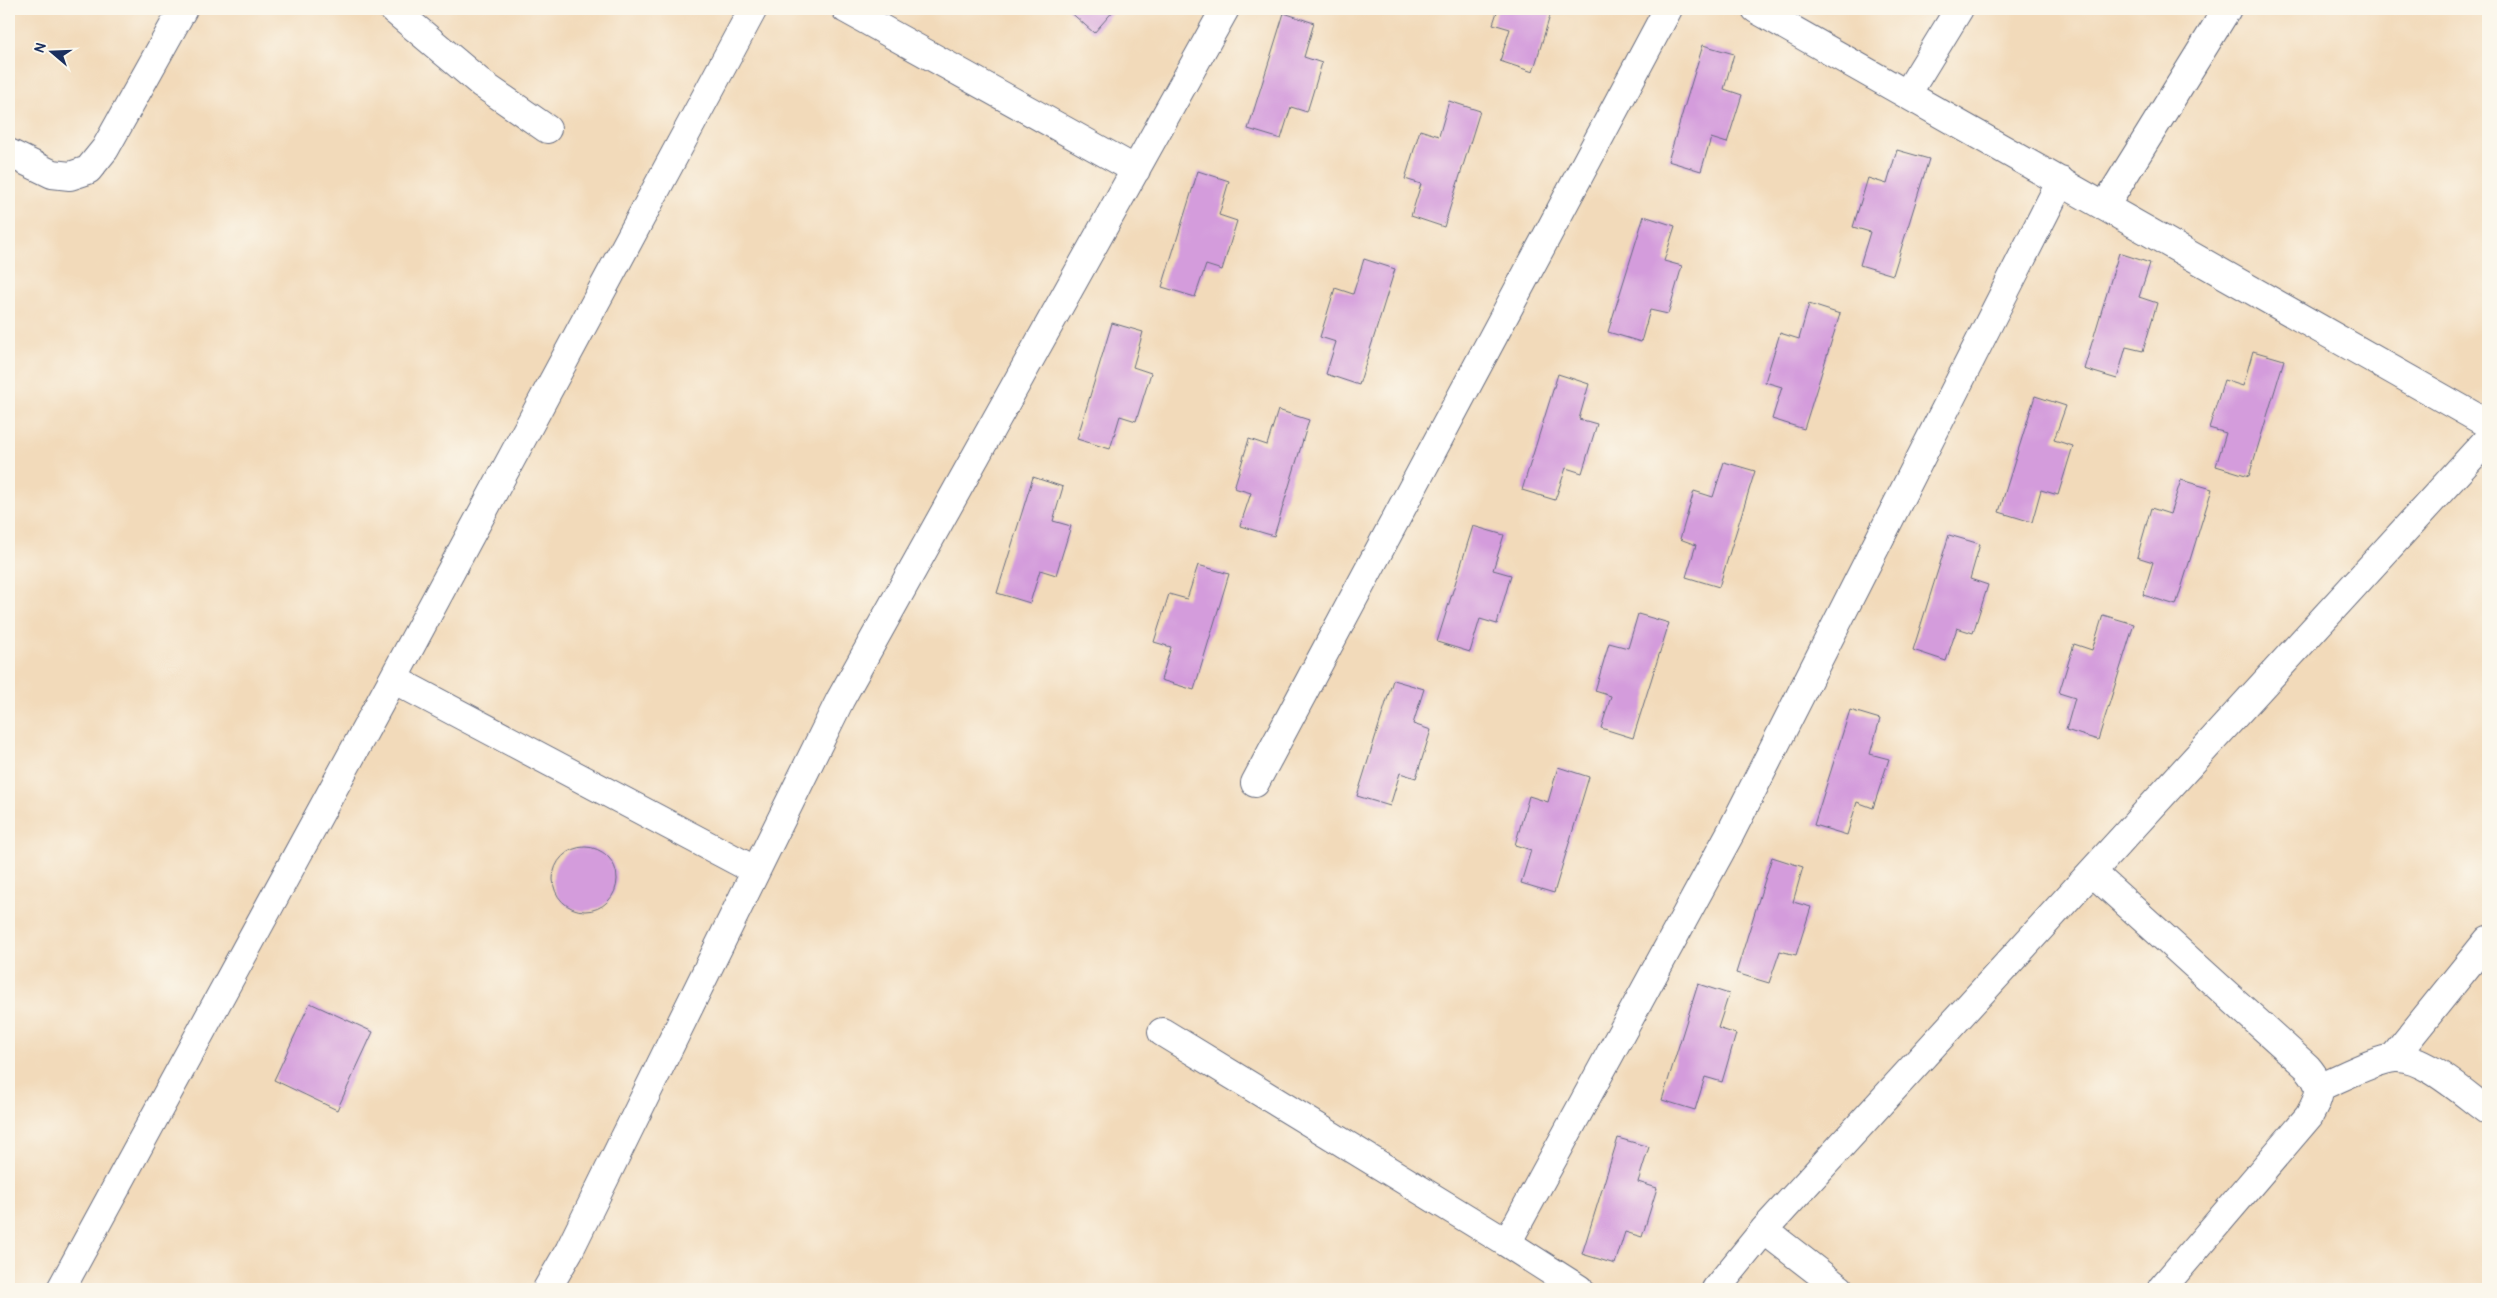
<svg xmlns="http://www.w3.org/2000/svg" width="2497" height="1298" font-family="Pangolin,sans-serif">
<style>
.building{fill:#d49cdc}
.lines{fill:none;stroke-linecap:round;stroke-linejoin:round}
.minor-casing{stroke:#666b7e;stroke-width:30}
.minor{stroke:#fff;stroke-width:28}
</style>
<rect width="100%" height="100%" fill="#fbf7ec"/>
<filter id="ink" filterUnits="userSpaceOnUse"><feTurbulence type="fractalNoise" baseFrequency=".02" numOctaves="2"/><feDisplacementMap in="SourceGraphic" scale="10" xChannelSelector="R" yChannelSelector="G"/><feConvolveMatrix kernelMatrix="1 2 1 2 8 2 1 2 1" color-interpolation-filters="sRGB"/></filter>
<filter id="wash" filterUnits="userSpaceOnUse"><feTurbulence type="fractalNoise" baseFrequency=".0096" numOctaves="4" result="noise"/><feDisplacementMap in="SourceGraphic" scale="20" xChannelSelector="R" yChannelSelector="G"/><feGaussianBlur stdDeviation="1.12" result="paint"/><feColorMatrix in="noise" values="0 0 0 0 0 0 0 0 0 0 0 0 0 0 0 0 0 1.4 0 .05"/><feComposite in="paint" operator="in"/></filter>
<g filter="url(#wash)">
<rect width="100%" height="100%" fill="#f2daba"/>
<g id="blocks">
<!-- building -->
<path class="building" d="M1067 9H1115L1094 33Z
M1498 9H1552L1533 72 1500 61 1510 29 1493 24Z
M1284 13 1314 23 1304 57 1322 63 1307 112 1291 107 1281 139 1248 129Z
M1703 45 1734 54 1724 89 1742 95 1727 143 1711 138 1701 171 1668 161Z
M1449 101 1480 111 1444 227 1411 216 1421 184 1405 179 1420 130 1439 136Z
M1897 150 1929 159 1893 275 1860 265 1870 232 1853 227 1868 178 1887 184Z
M1198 171 1229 181 1219 215 1237 221 1222 270 1206 265 1195 297 1162 287Z
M1644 216 1675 226 1664 261 1682 266 1668 314 1650 310 1641 342 1608 332Z
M2119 253 2150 263 2139 297 2157 303 2143 351 2126 347 2117 379 2084 369Z
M1364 259 1395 269 1359 385 1326 374 1336 342 1320 337 1335 288 1353 294Z
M1809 304 1840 314 1804 429 1772 419 1782 387 1765 382 1780 333 1799 339Z
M1112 323 1143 332 1133 367 1151 373 1136 421 1120 416 1110 449 1077 439Z
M2253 351 2284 360 2249 476 2216 466 2226 433 2209 428 2224 380 2243 386Z
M1558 374 1589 384 1579 419 1597 424 1582 473 1566 468 1555 500 1522 490Z
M2035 396 2066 406 2054 440 2073 446 2058 495 2041 490 2032 522 1999 512Z
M1278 410 1309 420 1274 536 1240 526 1251 493 1234 488 1249 439 1267 445Z
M1724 462 1755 471 1719 587 1686 577 1696 545 1680 539 1694 491 1713 497Z
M1033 477 1063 487 1053 521 1071 526 1056 575 1040 570 1030 603 997 593Z
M2181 480 2212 489 2176 605 2143 595 2153 562 2137 557 2151 508 2170 514Z
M1473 526 1504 535 1493 570 1511 575 1497 624 1480 619 1470 652 1437 642Z
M1949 535 1980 544 1970 579 1988 585 1973 633 1957 628 1946 661 1913 650Z
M1198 565 1229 574 1194 690 1161 680 1171 647 1154 642 1169 594 1187 599Z
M1638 614 1669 623 1633 738 1601 728 1611 696 1595 691 1609 643 1628 648Z
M2103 615 2134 624 2098 740 2066 730 2075 698 2059 693 2074 644 2092 650Z
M1393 680 1424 689 1413 724 1431 730 1416 778 1400 773 1390 806 1357 796Z
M1850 710 1880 719 1870 754 1889 759 1873 808 1857 802 1847 835 1814 825Z
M1558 767 1589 777 1554 893 1521 883 1531 850 1515 845 1529 796 1548 802Z
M553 879a32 32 0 1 1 64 0a32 32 0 1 1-64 0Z
M1772 857 1803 867 1793 902 1811 907 1796 955 1780 951 1769 983 1736 973Z
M1698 984 1729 994 1718 1028 1736 1034 1722 1082 1705 1077 1695 1110 1662 1100Z
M310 1003 373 1032 337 1110 274 1080Z
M1618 1138 1649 1147 1638 1182 1657 1188 1642 1237 1625 1232 1615 1264 1582 1254Z"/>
</g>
</g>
<g filter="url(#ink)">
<use href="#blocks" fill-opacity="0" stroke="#666b7e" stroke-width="1"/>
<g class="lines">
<defs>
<path id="minor" d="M393 9 482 84 547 129
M846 9 1136 170
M1756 9 2488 424
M1907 94 1959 9
M9 153 52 174 70 176 88 170 105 149 183 9
M2105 206 2227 9
M393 679 756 871
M1255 783 1668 9
M2092 872 2307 1067C2324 1087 2321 1094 2309 1116L2162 1288
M1162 1032 1507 1243
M2393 1058 2488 940
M2319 1087C2339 1079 2376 1059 2395 1058 2424 1056 2465 1095 2488 1111
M1764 1230 1840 1289
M61 1289 393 679 753 9
M547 1289 569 1251 840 700 1225 9
M1579 1289 1507 1243 1731 832 2061 181
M1716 1289 1764 1230 2488 439"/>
</defs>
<!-- minor casing -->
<use href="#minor" class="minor-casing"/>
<!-- minor -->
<use href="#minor" class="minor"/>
</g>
</g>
<!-- margin -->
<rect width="2497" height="1298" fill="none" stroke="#fbf7ec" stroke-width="30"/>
<!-- north arrow -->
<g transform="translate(52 52) rotate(289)" stroke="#fbf7ec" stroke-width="4" paint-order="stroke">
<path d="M0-4L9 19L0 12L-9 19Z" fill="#1b2f5e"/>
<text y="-8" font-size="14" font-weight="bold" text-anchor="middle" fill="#1b2f5e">N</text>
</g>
</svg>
